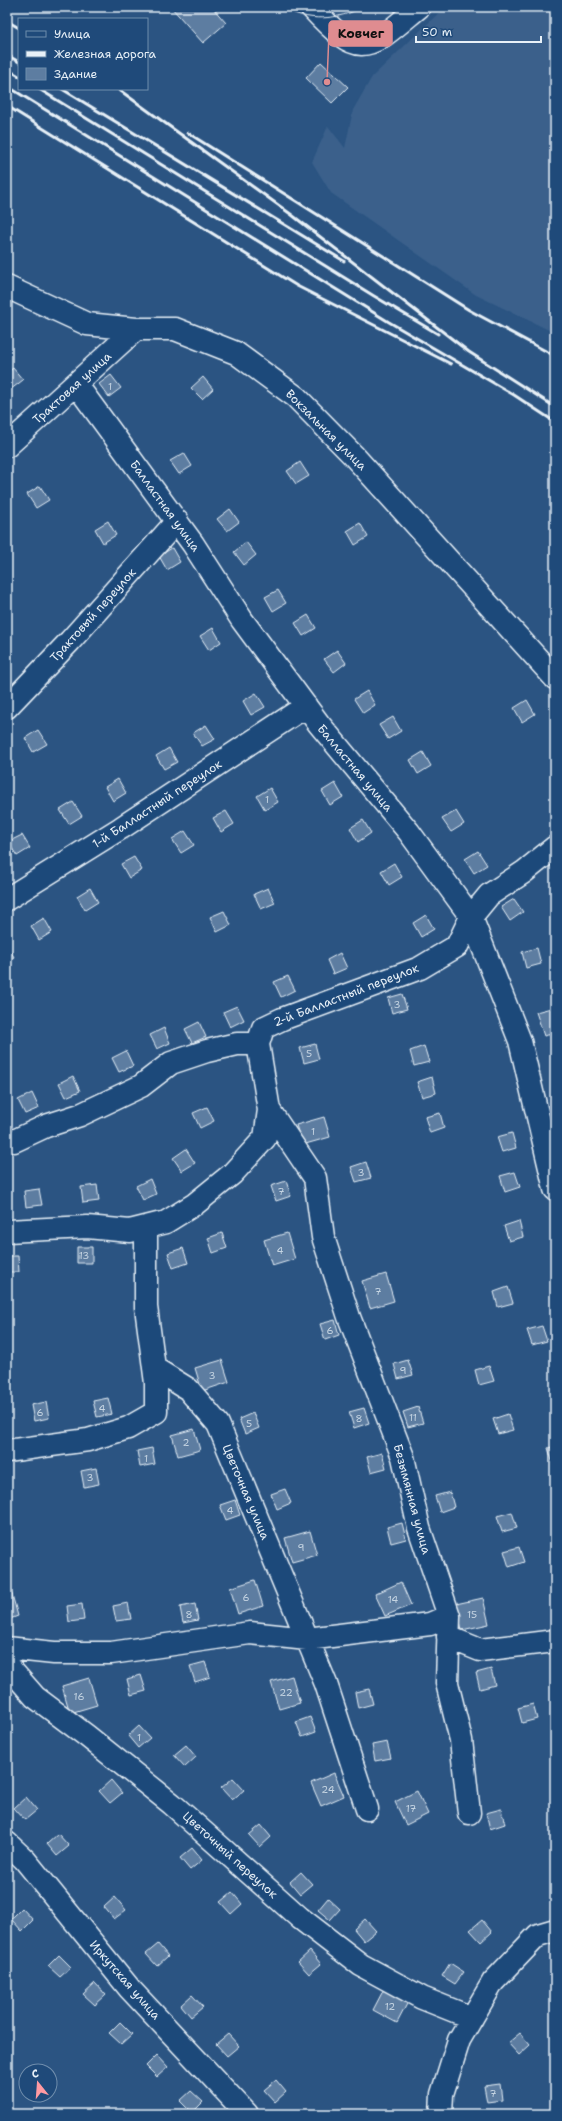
<svg xmlns="http://www.w3.org/2000/svg" width="562" height="2121" font-family="'Shantell Sans',sans-serif">
<style>
.built{fill:#3a608b}
.building{fill:#5d7da1;stroke:#e8f1f8}
.lines{fill:none;stroke-linecap:round;stroke-linejoin:round}
.minor-casing{stroke:#e8f1f8;stroke-width:25}
.minor{stroke:#1f4a7a;stroke-width:22}
.tram{stroke:#e8f1f8;stroke-width:1}
.rail{stroke:#e8f1f8;stroke-width:3}
.labels{text-anchor:middle;stroke-width:3;stroke-linejoin:round;paint-order:stroke}
.number-label{font-size:10px;fill:#c5d4e2}
.street-label{font-size:12px;fill:#e8f1f8;stroke:#1f4a7a}
.leader{fill:none;stroke:#df8c90;stroke-width:1.5}
.callout-dot{fill:#df8c90;stroke:#1f4a7a;stroke-width:1.5}
.callout{fill:#df8c90;stroke:#df8c90;stroke-width:1.5}
.callout-label{font-size:13px;text-anchor:middle;font-weight:bold;fill:#111}
</style>
<rect width="100%" height="100%" fill="#2b5482"/>
<filter id="ink" filterUnits="userSpaceOnUse"><feTurbulence type="fractalNoise" baseFrequency=".025" numOctaves="2"/><feDisplacementMap in="SourceGraphic" scale="8" xChannelSelector="R" yChannelSelector="G"/><feConvolveMatrix kernelMatrix="1 2 1 2 8 2 1 2 1" color-interpolation-filters="sRGB"/></filter>
<g filter="url(#ink)">
<!-- built -->
<path class="built" d="M445 7H555V333L476 295 331 193 312 162 328 126 345 148 353 110 372 77Z"/>
<!-- building -->
<path class="building" d="M171 7H212L226 23 203 43Z
M321 62 348 87 332 103 306 78Z
M13 368 23 380 10 390 7 386V373Z
M111 375 121 388 109 397 99 384Z
M203 377 213 389 202 399 191 388Z
M184 453 192 466 179 474 170 461Z
M300 462 309 476 296 484 287 471Z
M40 486 49 500 36 508 27 494Z
M230 509 239 522 227 531 217 519Z
M108 521 116 535 103 543 95 529Z
M360 523 368 537 355 545 347 531Z
M246 542 256 555 244 565 234 552Z
M172 548 180 562 167 570 159 556Z
M278 590 286 603 273 611 265 597Z
M308 615 316 628 303 636 295 623Z
M213 628 221 642 209 650 200 636Z
M337 650 346 663 334 672 324 659Z
M367 691 375 705 363 713 354 699Z
M256 693 265 707 251 715 243 701Z
M527 700 535 714 522 722 514 708Z
M393 717 401 731 388 739 379 725Z
M206 725 215 739 202 746 193 733Z
M38 730 47 744 33 752 25 738Z
M169 748 177 762 164 769 156 756Z
M423 752 431 766 418 774 410 760Z
M118 779 126 793 113 801 105 787Z
M335 783 343 797 330 805 322 791Z
M270 788 278 802 265 810 257 796Z
M73 802 82 816 69 824 60 810Z
M226 811 234 824 221 832 213 818Z
M456 811 464 824 451 832 442 819Z
M363 820 371 833 358 842 350 828Z
M185 831 194 845 181 853 172 839Z
M22 835 30 848 17 856 8 842Z
M478 851 487 865 474 873 465 859Z
M134 857 142 870 129 878 121 864Z
M394 863 402 877 389 885 381 871Z
M90 888 98 902 85 910 77 896Z
M268 888 275 903 261 909 254 894Z
M514 899 523 912 510 921 501 907Z
M224 911 231 925 217 932 210 917Z
M426 915 434 929 421 937 413 923Z
M44 918 52 932 39 940 31 926Z
M7 945 14 957 7 962Z
M537 948 541 964 526 968 522 952Z
M340 953 347 968 333 974 327 960Z
M288 976 295 990 281 997 274 982Z
M402 994 407 1009 392 1013 388 998Z
M237 1006 244 1020 230 1027 223 1012Z
M555 1007V1033L544 1036 536 1012Z
M199 1022 206 1037 192 1043 185 1029Z
M164 1028 170 1043 157 1049 150 1035Z
M315 1044 319 1059 304 1063 300 1048Z
M424 1046 429 1062 414 1066 410 1051Z
M126 1051 133 1066 119 1072 112 1058Z
M73 1076 80 1091 66 1097 59 1083Z
M432 1077 436 1093 422 1097 417 1082Z
M32 1093 39 1108 25 1114 18 1100Z
M207 1107 214 1121 200 1128 193 1113Z
M440 1113 444 1128 430 1133 425 1117Z
M324 1117 330 1137 302 1145 296 1125Z
M512 1133 516 1148 502 1152 497 1137Z
M186 1149 195 1163 182 1171 173 1158Z
M366 1162 371 1178 356 1182 351 1167Z
M515 1172 520 1187 505 1192 500 1176Z
M150 1179 156 1194 143 1200 136 1186Z
M286 1181 291 1196 276 1201 271 1186Z
M97 1185 99 1201 83 1203 81 1187Z
M39 1189 42 1205 26 1207 24 1191Z
M519 1221 523 1237 509 1241 504 1226Z
M222 1233 227 1248 213 1253 208 1238Z
M287 1233 295 1259 272 1266 264 1240Z
M77 1247H92V1263H77Z
M183 1248 188 1263 173 1268 168 1253Z
M7 1256H18L19 1272H7Z
M386 1274 394 1301 370 1308 362 1281Z
M508 1287 513 1303 498 1307 494 1292Z
M335 1320 339 1335 325 1340 320 1324Z
M542 1326 547 1341 532 1345 527 1330Z
M222 1360 229 1382 202 1391 195 1368Z
M408 1360 413 1375 398 1379 394 1364Z
M489 1366 494 1381 479 1385 475 1370Z
M108 1398 112 1414 97 1417 93 1401Z
M46 1402 49 1418 34 1421 31 1405Z
M418 1407 423 1423 408 1427 403 1412Z
M364 1408 369 1423 354 1428 349 1412Z
M253 1413 259 1428 245 1434 239 1419Z
M508 1414 513 1430 498 1434 493 1419Z
M194 1429 200 1450 178 1456 172 1435Z
M555 1446V1463L553 1464 548 1448Z
M152 1448 155 1464 140 1467 137 1451Z
M382 1453 386 1468 371 1472 367 1457Z
M96 1468 99 1484 84 1487 81 1471Z
M285 1489 291 1503 277 1509 271 1494Z
M450 1492 454 1507 440 1512 435 1496Z
M235 1500 240 1515 226 1520 220 1505Z
M512 1512 517 1528 502 1532 497 1516Z
M402 1523 406 1539 391 1543 387 1527Z
M310 1531 317 1555 292 1562 285 1538Z
M519 1547 524 1562 509 1567 504 1551Z
M255 1580 263 1606 238 1614 230 1588Z
M401 1582 411 1605 385 1616 375 1594Z
M11 1591 18 1616 7 1620V1592Z
M483 1598 489 1624 462 1630 456 1604Z
M128 1603 131 1619 116 1621 113 1606Z
M82 1604 84 1620 69 1622 67 1606Z
M195 1604 198 1620 183 1623 180 1607Z
M205 1662 210 1677 195 1682 190 1666Z
M491 1669 495 1685 480 1689 476 1673Z
M141 1675 146 1691 131 1695 127 1679Z
M292 1676 300 1703 279 1709 271 1682Z
M89 1678 97 1705 70 1713 62 1686Z
M369 1689 373 1704 358 1708 355 1692Z
M533 1704 537 1719 522 1723 518 1708Z
M310 1717 316 1732 302 1737 296 1722Z
M139 1726 150 1738 138 1748 128 1736Z
M387 1742 391 1758 375 1761 372 1745Z
M186 1745 196 1757 185 1767 174 1755Z
M334 1773 344 1796 321 1806 311 1783Z
M233 1778 244 1790 232 1800 221 1788Z
M111 1780 122 1793 110 1803 99 1791Z
M417 1791 428 1814 406 1825 395 1802Z
M26 1797 37 1810 25 1820 14 1808Z
M501 1809 505 1824 490 1829 486 1813Z
M261 1825 271 1837 260 1847 249 1835Z
M58 1834 69 1846 57 1856 47 1844Z
M192 1848 202 1860 190 1870 180 1858Z
M301 1872 312 1884 300 1894 290 1882Z
M232 1892 242 1904 231 1914 220 1902Z
M115 1897 126 1910 114 1919 104 1907Z
M328 1898 340 1909 330 1920 318 1910Z
M22 1908 33 1920 22 1931 11 1919Z
M365 1919 376 1931 364 1941 354 1929Z
M482 1920 492 1932 481 1942 470 1930Z
M158 1944 168 1956 157 1966 146 1954Z
M310 1951 321 1964 309 1974 298 1962Z
M59 1955 71 1967 60 1977 48 1966Z
M450 1963 464 1972 455 1984 442 1976Z
M95 1983 106 1995 95 2005 83 1994Z
M384 1989 408 2002 397 2023 373 2010Z
M192 1995 203 2007 191 2017 181 2005Z
M120 2022 132 2034 121 2044 109 2033Z
M520 2033 530 2045 519 2055 508 2043Z
M228 2034 239 2046 227 2056 216 2044Z
M157 2055 168 2067 157 2077 146 2066Z
M276 2080 286 2092 275 2102 264 2090Z
M500 2084 502 2100 487 2102 484 2086Z
M191 2091 203 2102 192 2113 180 2101Z"/>
<g class="lines">
<defs>
<path id="minor" d="M311 7C362 62 367 50 419 7
M7 287 87 324 136 329H175L236 353 296 397 353 455 555 678
M76 384 193 544 242 620 319 724 409 832 471 917 520 1041 555 1189
M7 446 136 329
M7 707 70 641 177 521
M7 899 121 828 306 706
M269 1110 315 1178 323 1237 349 1317 403 1457 419 1528 449 1616 447 1683 461 1740 469 1813
M14 1141 46 1126 80 1115 141 1086 171 1063 207 1051 237 1044H258L263 1028 282 1019 420 968 457 946 471 917 489 895 524 872 555 847
M7 1231 87 1227 130 1231 166 1222 195 1204 232 1174 265 1138 269 1110 258 1044
M154 1368 188 1389 218 1424 326 1684 367 1809
M7 1451 88 1440 128 1428 156 1412V1383L146 1307V1227
M448 1637 480 1650 555 1641
M7 1648 54 1653H111L250 1633 307 1639 430 1624 449 1616
M7 1665 35 1697 87 1736 172 1804 300 1918 361 1965 422 1998 472 2018
M7 1843 25 1860 130 1989 247 2114
M441 2114 442 2094 459 2040 493 1982 538 1935 555 1930"/>
</defs>
<!-- minor casing -->
<use href="#minor" class="minor-casing"/>
<!-- minor -->
<use href="#minor" class="minor"/>
<!-- tram -->
<path class="tram" d="M283 7C306 23 339 20 363 7"/>
<!-- rail -->
<path class="rail" d="M7 21 19 28
M7 55 19 62
M7 69 19 76
M7 86 389 322 514 395 555 422
M39 89 374 296 438 334
M62 89 344 261
M118 89 292 215 469 352 555 407
M7 106 297 286 451 364
M188 133 469 310 555 356"/>
</g>
</g>
<g class="labels">
<!-- number labels -->
<g class="number-label">
<text x="110" y="390">1</text>
<text x="267" y="803">1</text>
<text x="397" y="1008">3</text>
<text x="309" y="1057">5</text>
<text x="313" y="1135">1</text>
<text x="361" y="1176">3</text>
<text x="281" y="1195">7</text>
<text x="280" y="1254">4</text>
<text x="84" y="1259">13</text>
<text x="378" y="1295">7</text>
<text x="330" y="1334">6</text>
<text x="403" y="1374">9</text>
<text x="212" y="1379">3</text>
<text x="102" y="1412">4</text>
<text x="40" y="1416">6</text>
<text x="413" y="1421">11</text>
<text x="359" y="1422">8</text>
<text x="249" y="1427">5</text>
<text x="186" y="1446">2</text>
<text x="146" y="1462">1</text>
<text x="90" y="1481">3</text>
<text x="230" y="1514">4</text>
<text x="301" y="1551">9</text>
<text x="246" y="1601">6</text>
<text x="393" y="1603">14</text>
<text x="189" y="1618">8</text>
<text x="472" y="1618">15</text>
<text x="286" y="1696">22</text>
<text x="79" y="1700">16</text>
<text x="139" y="1741">1</text>
<text x="328" y="1793">24</text>
<text x="411" y="1812">17</text>
<text x="390" y="2010">12</text>
<text x="493" y="2097">7</text>
</g>
<!-- street labels -->
<g class="street-label">
<text transform="translate(72 388) rotate(-42)" y="4">Трактовая улица</text>
<text transform="translate(326 430) rotate(45)" y="4">Вокзальная улица</text>
<text transform="translate(165 506) rotate(54)" y="4">Балластная улица</text>
<text transform="translate(93 615) rotate(-48)" y="4">Трактовый переулок</text>
<text transform="translate(355 768) rotate(50)" y="4">Балластная улица</text>
<text transform="translate(157 804) rotate(-33)" y="4">1-й Балластный переулок</text>
<text transform="translate(346 995) rotate(-21)" y="4">2-й Балластный переулок</text>
<text transform="translate(246 1492) rotate(67)" y="4">Цветочная улица</text>
<text transform="translate(412 1499) rotate(75)" y="4">Безымянная улица</text>
<text transform="translate(230 1855) rotate(42)" y="4">Цветочный переулок</text>
<text transform="translate(125 1980) rotate(49)" y="4">Иркутская улица</text>
</g>
</g>
<!-- callouts -->
<path class="leader" d="M327 82L329 33"/>
<circle class="callout-dot" cx="327" cy="82" r="4"/>
<rect class="callout" x="329" y="21" width="63" height="25" rx="4"/>
<g class="callout-label">
<text x="361" y="38">Ковчег</text>
</g>
<!-- margin -->
<rect width="562" height="2121" fill="none" stroke="#1f4a7a" stroke-width="24"/>
<rect x="12" y="12" width="538" height="2097" fill="none" stroke="#e8f1f8" stroke-width="1.5" filter="url(#ink)"/>
<!-- legend -->
<rect x="18" y="18" width="130" height="72" fill="#1f4a7a" stroke="#6f8dac"/>
<rect x="26" y="31" width="20" height="6" fill="#1f4a7a" stroke="#6f8dac"/>
<text x="54" y="38" font-size="12" fill="#e8f1f8">Улица</text>
<rect x="26" y="51" width="20" height="6" fill="#e8f1f8" stroke="#6f8dac"/>
<text x="54" y="58" font-size="12" fill="#e8f1f8">Железная дорога</text>
<rect x="26" y="68" width="20" height="12" fill="#5d7da1" stroke="#6f8dac"/>
<text x="54" y="78" font-size="12" fill="#e8f1f8">Здание</text>
<!-- north arrow -->
<g transform="translate(38 2083) rotate(343)"><circle r="19" fill="#1f4a7a" stroke="#6f8dac"/>
<path d="M0-3L7 15L0 10L-7 15Z" fill="#ff9aa2"/>
<text y="-6" font-size="11" font-weight="bold" text-anchor="middle" fill="#e8f1f8">С</text>
</g>
<!-- scale -->
<path d="M416 36v6h125v-6" fill="none" stroke="#e8f1f8" stroke-width="2"/>
<text x="422" y="36" font-size="12" fill="#e8f1f8" stroke="#1f4a7a" stroke-width="3" paint-order="stroke">50 m</text>
</svg>
